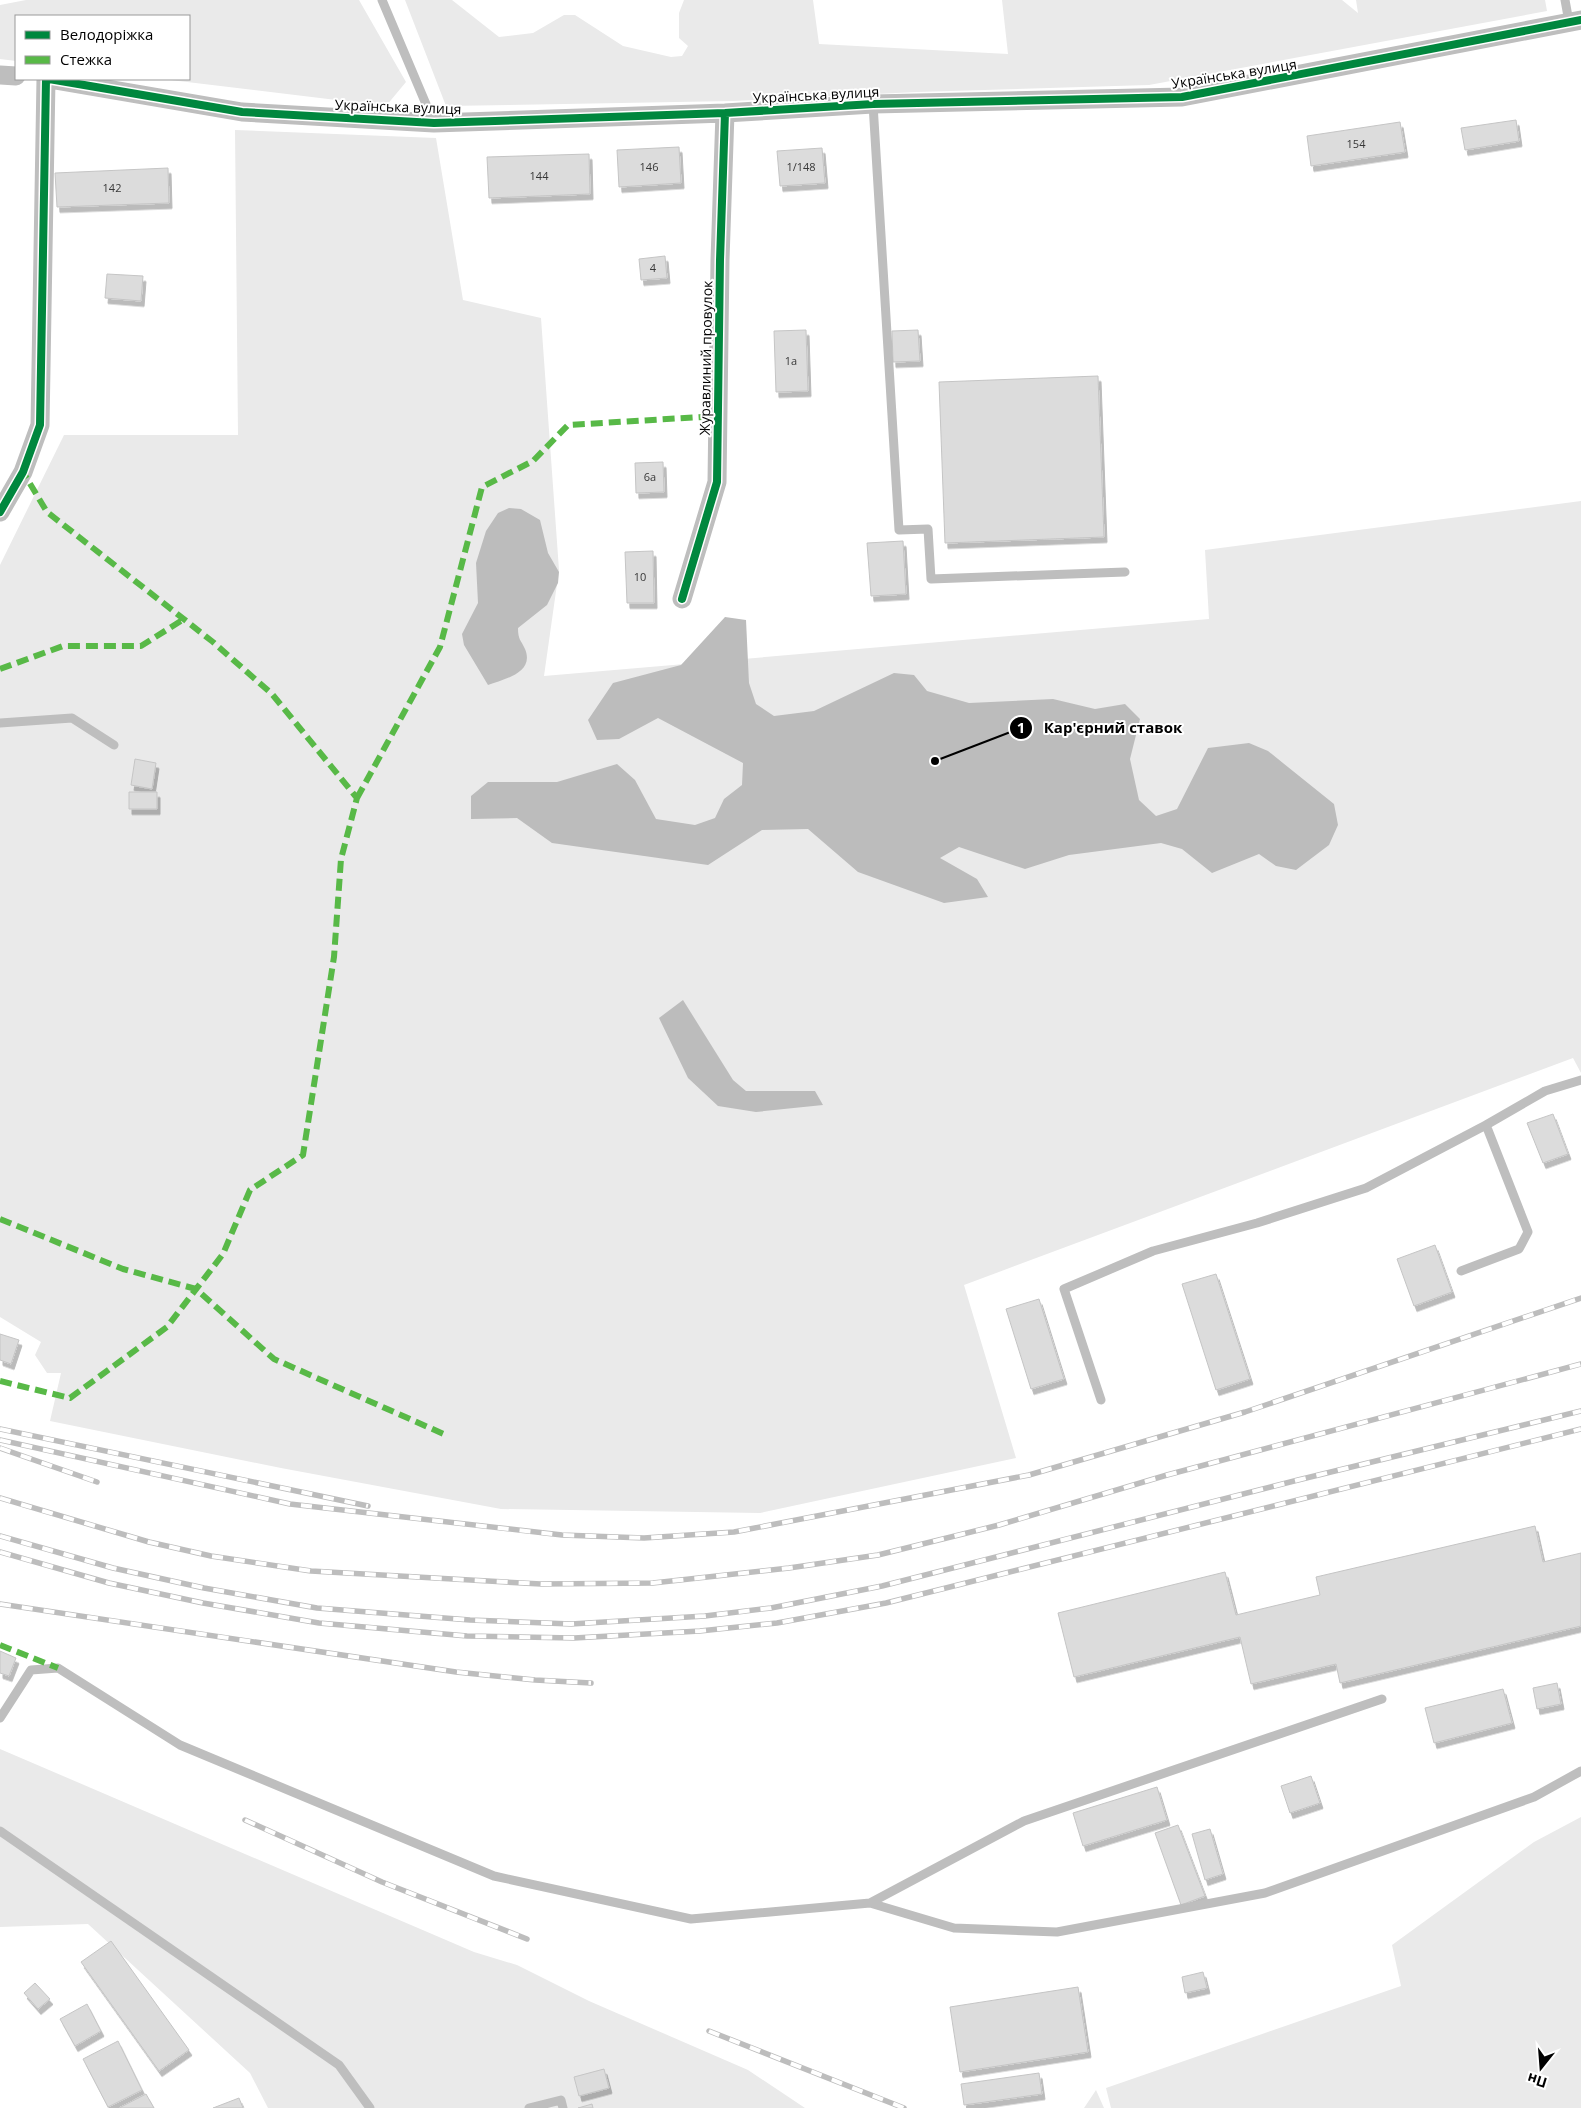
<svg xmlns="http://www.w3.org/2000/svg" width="1581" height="2108" font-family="'Open Sans',sans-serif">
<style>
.green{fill:#eaeaea}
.water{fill:#bcbcbc}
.building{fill:#dcdcdc;stroke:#c5c5c5;filter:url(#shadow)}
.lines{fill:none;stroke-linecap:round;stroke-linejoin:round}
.service{stroke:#bebebe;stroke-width:9}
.minor{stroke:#bebebe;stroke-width:19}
.rail-casing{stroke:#bdbdbd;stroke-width:5.5}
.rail{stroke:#fff;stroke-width:4;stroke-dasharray:11;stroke-linecap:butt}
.quiet{stroke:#58b947;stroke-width:6;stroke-dasharray:12 6;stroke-linecap:butt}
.cycleway-casing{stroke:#fff;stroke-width:11}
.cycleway{stroke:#00873e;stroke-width:8}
.labels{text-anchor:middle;stroke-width:4;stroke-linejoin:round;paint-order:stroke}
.number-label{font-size:11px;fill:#373737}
.street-label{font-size:14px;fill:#000;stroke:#fff}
.leader{fill:none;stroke:#000;stroke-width:2}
.callout-dot{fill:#000;stroke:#fff;stroke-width:2}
.mark-label{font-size:15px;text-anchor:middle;font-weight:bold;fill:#fff}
.callout-label{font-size:15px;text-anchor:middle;font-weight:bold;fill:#000;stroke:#fff;stroke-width:4;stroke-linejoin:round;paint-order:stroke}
</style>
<defs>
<filter id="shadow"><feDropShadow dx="3" dy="5.5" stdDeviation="0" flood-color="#0004"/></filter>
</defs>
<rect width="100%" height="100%" fill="#fff"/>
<!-- green -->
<path class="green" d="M26 0H359L406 82 386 106 162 79H189V16H16V61L0 59V5Z
M405 0H452L499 37 533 33 564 15H575L623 46 671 57 682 56 688 46 679 38V13L684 0H813L819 44 1008 54 1002 0H1342L1358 13 1356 0H1545L1547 11 1149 85 917 92 733 101 446 106Z
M235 130 436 138 463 300 541 318 559 570 544 676 1209 619 1205 550 1581 501V1073L1573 1058 964 1285 1016 1458 760 1513 501 1509 281 1468 50 1421 61 1373H47L35 1355 41 1342 0 1317V565L64 435H238Z
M0 1749 474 1952 517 1965 589 2001 748 2070 805 2108H268L250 2073 88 1924 0 1927Z
M1581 1817V2108H1111L1106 2088 1401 1986 1392 1945 1534 1842Z
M1096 2090 1104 2108H1084Z"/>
<!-- water -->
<path class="water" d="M509 508 521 509 540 520 548 553 559 572 558 583 547 605 518 628C518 640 521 640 525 649 535 673 504 679 488 685L464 645 462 634 478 603 476 563 486 531 498 513Z
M725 617 746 620 749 683 756 704 774 716 814 711 894 673 914 675 927 691 969 703 1053 699 1095 709 1125 704 1140 719 1130 759 1139 800 1156 816 1177 809 1208 748 1249 743 1268 751 1334 804 1338 825 1329 845 1296 870 1276 866 1259 854 1212 873 1182 849 1161 843 1069 855 1025 869 959 847 940 858 977 879 988 897 944 903 858 872 808 829 762 830 708 865 552 843 517 818 471 819V796L488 782H557L617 764 635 780 656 819 695 825 715 818 724 799 742 785 743 763 658 718 619 739 597 740 588 720 613 683 681 665Z
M683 1000 733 1080 746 1091H815L823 1105 756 1112 718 1106 688 1078 659 1018Z"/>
<!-- building -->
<path class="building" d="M1516 120 1519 141 1465 150 1461 128Z
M1400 122 1405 152 1311 166 1307 136Z
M679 147 681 183 619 187 617 150Z
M822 148 825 183 780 186 777 151Z
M589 154 590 194 489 198 487 157Z
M168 168 169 203 57 207 55 173Z
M665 256 667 278 641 280 639 259Z
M107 274 143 276 141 301 105 298Z
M806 330 808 391 776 392 774 331Z
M918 330 920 361 893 362 892 331Z
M1098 376 1104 537 945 543 939 382Z
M663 462 664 492 636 493 635 463Z
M903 541 906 594 871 596 867 543Z
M653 551 654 603H627L625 552Z
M135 759 156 763 152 789 131 785Z
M129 792H157V809H129Z
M1553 1114 1568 1154 1543 1163 1527 1123Z
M1435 1245 1452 1292 1414 1306 1397 1259Z
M1216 1274 1250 1379 1216 1390 1182 1284Z
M1039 1299 1064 1379 1031 1389 1006 1309Z
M0 1334 19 1340 11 1364 0 1360Z
M1535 1526 1543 1562 1581 1553V1626L1340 1683 1336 1664 1251 1684 1240 1637 1074 1677 1058 1613 1225 1572 1236 1615 1320 1595 1316 1577Z
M0 1651 16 1658 9 1676 0 1673Z
M1557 1683 1561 1704 1537 1709 1533 1688Z
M1503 1689 1512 1723 1434 1743 1425 1708Z
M1311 1776 1320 1803 1290 1813 1281 1786Z
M1157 1787 1167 1820 1083 1846 1073 1813Z
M1178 1825 1205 1896 1181 1905 1155 1833Z
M1210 1829 1223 1874 1205 1880 1192 1834Z
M111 1941 189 2050 159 2071 81 1962Z
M1203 1972 1207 1988 1185 1993 1182 1977Z
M35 1983 50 1999 38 2009 24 1993Z
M1078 1987 1088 2052 960 2072 950 2007Z
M87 2004 101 2031 75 2046 60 2019Z
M118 2041 142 2090 108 2107 83 2059Z
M604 2069 609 2088 579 2096 574 2077Z
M1039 2073 1042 2094 964 2105 961 2084Z
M146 2094 154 2108H119Z
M239 2098 243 2108H213Z
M592 2104 593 2108H578Z"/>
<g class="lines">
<!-- service -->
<path class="service" d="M382 0 434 123
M1565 0 1569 22
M873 104 899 530 928 529 931 579 1125 572
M0 723 72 718 114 745
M1461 1271 1519 1249 1528 1232 1486 1125 1545 1091 1581 1080
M1101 1400 1064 1289 1153 1251 1257 1223 1366 1188 1486 1125
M0 1718 31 1670 58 1668 180 1745 494 1876 691 1919 870 1903 954 1928 1057 1932 1265 1893 1534 1797 1581 1771
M0 1831 339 2065 370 2108
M870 1903 1024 1821 1382 1699
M529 2108 561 2100 563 2108"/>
<!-- minor -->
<path class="minor" d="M0 75 16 76
M49 79 242 112 434 123 725 113 873 104 1182 97 1581 20
M0 512 23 472 40 425 46 79
M682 599 717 482 720 260 725 113"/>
<defs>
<path id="rail" d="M0 1429 368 1506
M0 1440 290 1504 562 1535 644 1538 734 1532 1029 1475 1245 1412 1581 1298
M0 1448 97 1482
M0 1498 149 1542 211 1556 311 1571 541 1584 653 1583 789 1568 878 1555 999 1525 1167 1475 1581 1364
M0 1536 113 1568 204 1588 317 1608 470 1620 571 1624 705 1616 771 1608 882 1586 1298 1480 1581 1411
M0 1552 109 1583 203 1603 319 1623 467 1636 574 1638 700 1631 777 1623 886 1603 1581 1429
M0 1604 456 1672 535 1680 591 1683
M245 1820 382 1882 527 1939
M709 2031 904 2108"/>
</defs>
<!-- rail casing -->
<use href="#rail" class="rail-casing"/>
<!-- rail -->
<use href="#rail" class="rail"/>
<!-- quiet -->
<path class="quiet" d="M0 669 63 646H141L184 619
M357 798 440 647 482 487 533 461 568 425 718 416
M0 1219 123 1269 196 1289 274 1359 446 1435
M0 1381 70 1398 167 1327 223 1254 250 1190 303 1155 334 957 341 859 357 798 272 694 213 642 47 512 23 472
M0 1645 58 1668"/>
<defs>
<path id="cycleway" d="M49 79 242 112 434 123 725 113 873 104 1182 97 1581 20
M0 512 23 472 40 425 46 79
M682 599 717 482 720 260 725 113"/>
</defs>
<!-- cycleway casing -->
<use href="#cycleway" class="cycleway-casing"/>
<!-- cycleway -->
<use href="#cycleway" class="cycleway"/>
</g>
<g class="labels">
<!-- number labels -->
<g class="number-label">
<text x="1356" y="148">154</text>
<text x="649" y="171">146</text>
<text x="801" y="171">1/148</text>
<text x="539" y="180">144</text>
<text x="112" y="192">142</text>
<text x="653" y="272">4</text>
<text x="791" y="365">1а</text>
<text x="650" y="481">6а</text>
<text x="640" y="581">10</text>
</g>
<!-- street labels -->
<g class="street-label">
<text transform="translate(1234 74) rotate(-9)" y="5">Українська вулиця</text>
<text transform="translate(816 95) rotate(-3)" y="5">Українська вулиця</text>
<text transform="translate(398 107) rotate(2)" y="5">Українська вулиця</text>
<text transform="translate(706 358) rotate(-89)" y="5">Журавлиний провулок</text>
</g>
</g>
<!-- callouts -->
<path class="leader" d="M935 761L1021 728"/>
<g class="callout-dot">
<circle cx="935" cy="761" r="5"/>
<circle cx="1021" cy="728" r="12"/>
</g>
<g class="mark-label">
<text x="1021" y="733">1</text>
</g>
<g class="callout-label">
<text x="1113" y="733">Кар'єрний ставок</text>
</g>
<!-- legend -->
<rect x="15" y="15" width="175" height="65" fill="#ffffff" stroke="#999999"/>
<rect x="25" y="31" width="25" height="8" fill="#00873e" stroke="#999999"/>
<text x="60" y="40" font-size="15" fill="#000000">Велодоріжка</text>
<rect x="25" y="56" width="25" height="8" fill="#58b947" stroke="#999999"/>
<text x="60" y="65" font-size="15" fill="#000000">Стежка</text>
<!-- north arrow -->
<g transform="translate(1541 2068) rotate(197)" stroke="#ffffff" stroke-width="4" paint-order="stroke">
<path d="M0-4L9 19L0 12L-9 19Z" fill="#000000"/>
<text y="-8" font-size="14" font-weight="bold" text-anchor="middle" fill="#000000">Пн</text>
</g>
</svg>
